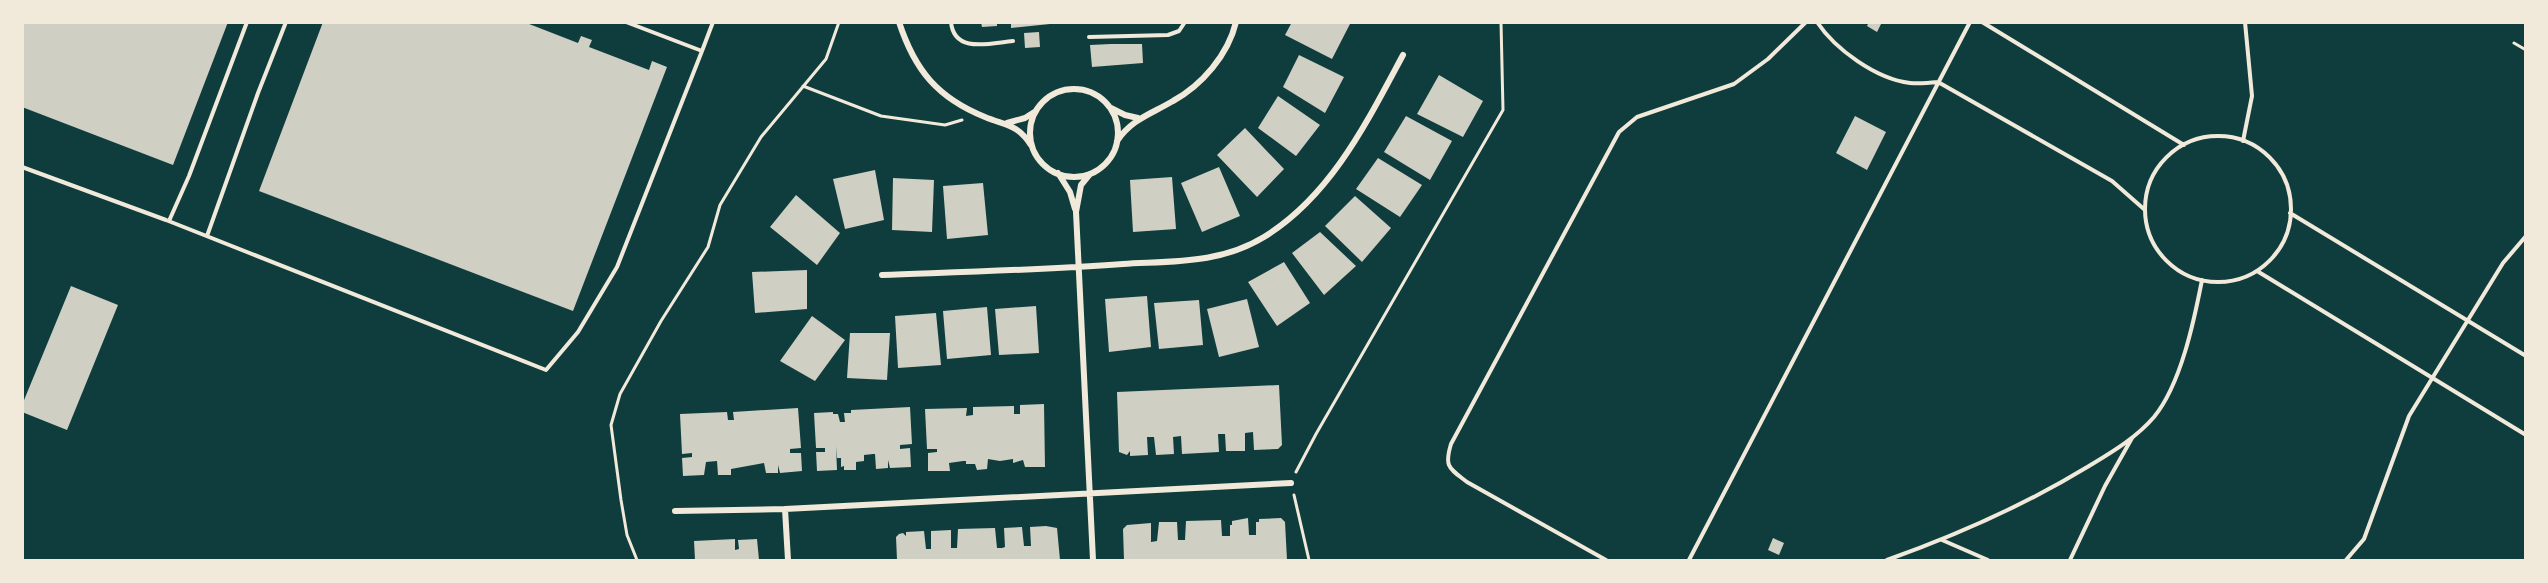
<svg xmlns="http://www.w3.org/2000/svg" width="2548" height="583" font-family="'PT Sans Narrow',sans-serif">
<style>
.building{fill:#cfcfc3}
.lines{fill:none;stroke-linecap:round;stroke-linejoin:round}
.path{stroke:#f1e9da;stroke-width:3}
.service{stroke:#f1e9da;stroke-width:4}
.minor{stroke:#f1e9da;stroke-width:6}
</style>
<rect width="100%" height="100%" fill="#0f3d3e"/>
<!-- building -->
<path class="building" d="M22 22H228L173 165 22 107Z
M323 22H524L578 43 581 36 592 40 589 47 649 70 652 61 667 67 573 311 259 191Z
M981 22H997V26L982 27Z
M1011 22H1050V24L1011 28Z
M1292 22H1351L1332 59 1285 35Z
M1869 22H1882L1877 32 1867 26Z
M1039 32 1040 47 1025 48 1024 33Z
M1111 44H1142L1143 63 1092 67 1090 45Z
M1299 55 1344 77 1325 113 1283 87Z
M1439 75 1483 101 1463 137 1417 114Z
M1278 96 1320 125 1296 156 1258 128Z
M1406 116 1452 141 1430 180 1384 152Z
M1855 116 1886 132 1867 170 1836 153Z
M1245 128 1284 169 1257 197 1217 155Z
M1378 158 1422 185 1400 217 1356 189Z
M1219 167 1240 216 1202 232 1181 183Z
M875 170 884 220 845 229 833 179Z
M1172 177 1176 229 1133 232 1130 180Z
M893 178 934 180 932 232 892 230Z
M983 183 988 235 947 239 943 186Z
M796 195 840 233 817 265 770 227Z
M1355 196 1391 228 1362 262 1325 226Z
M1320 232 1356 266 1324 295 1292 253Z
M1284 262 1310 303 1277 326 1248 282Z
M807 270V309L755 313 752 272Z
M71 286 118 305 67 430 22 412V405Z
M1147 296 1151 347 1109 352 1105 299Z
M1247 299 1259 347 1219 357 1207 309Z
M1199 300 1203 345 1159 349 1154 303Z
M1036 306 1039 353 999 355 995 309Z
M987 307 991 355 947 359 943 311Z
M936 313 941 365 898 368 895 316Z
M812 316 845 340 815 381 780 361Z
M850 333H890L887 380 847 378Z
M1279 385 1282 445 1278 449 1254 450 1253 432 1245 433V451H1226L1225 434H1218L1219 452 1182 454 1181 436 1173 437 1174 454 1156 455 1154 437H1147L1148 455 1130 456V451L1127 455 1119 452 1117 392Z
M1044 404 1045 467H1025L1023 460 1013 463V459L1000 461 988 459 987 469 977 470 975 464H966V461H963L949 463 950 471H928V453L937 452V449H927L925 409 967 408 966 416 973 415V407L1014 406V414H1020V405Z
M910 407 912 444 900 445V449L910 448 911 467 890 468 888 460V468L876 469 875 454H873L864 455V461L856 462V470H844V466L841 467V458H837L836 446 837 470 817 471 816 452H825V448H816L814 413 833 412V414H838L840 422H845L844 413H851V410Z
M798 408 801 448 790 449V453H801L802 471 780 473 778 465V473H766L764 463 731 469V475H718L717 461 706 462 704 475 683 476 682 458 692 457V453L682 454 680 414 727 412 728 420H734L733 412Z
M1248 518 1249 535H1256V522H1259V519L1281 518 1285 522 1287 560H1124L1123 529 1127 525 1151 523V542L1157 541 1159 522H1177L1178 540H1185L1186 521 1221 520 1222 536H1230V525H1232V521Z
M1046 526 1057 528 1060 560H897L896 537 899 534 903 533 906 536V532L924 531 926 549H931V531L951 530V548H957L958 529 995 528 997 548H1002L1005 547 1004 528 1022 527 1024 546H1031L1030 527Z
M1773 538 1784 543 1779 555 1768 550Z
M735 539V550L739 549 738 540 757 539 759 560H695L694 541Z"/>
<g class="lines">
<!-- path -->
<path class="path" d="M2514 43 2526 50
M803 86 881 116 945 125 962 120
M1296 472 1316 434 1503 110 1501 22
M1294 495 1309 560
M637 560 627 535 621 500 611 425 620 394 661 321 708 247 720 205 761 137 826 59 839 22"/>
<!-- service -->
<path class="service" d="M626 22 702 51 713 22
M951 22C954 54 990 43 1013 41
M1817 22C1835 49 1876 79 1910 83 1919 84 1929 83 1938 82L2112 181 2145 210
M1982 22 2184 145
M1089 37 1168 35 1179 31 1185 22
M2145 209a73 73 0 1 1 146 0a73 73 0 1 1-146 0Z
M2243 141 2252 96 2245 22
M22 167 166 220 546 370 578 332 617 267 702 51
M2290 213 2526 356
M169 221 189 176 247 22
M207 236 258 93 286 22
M2257 271 2526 435
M1942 540 1988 560
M1606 560 1467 482C1449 468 1444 467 1451 444L1619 132 1637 117 1734 84 1768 59 1806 22
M1689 560 1970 22
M1887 560C1957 535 2025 505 2089 466 2112 452 2136 438 2154 417 2181 384 2194 321 2202 280
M2070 560 2105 486 2132 438
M2346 560 2364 539 2409 416 2503 263 2526 236"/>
<!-- minor -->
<path class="minor" d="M899 22C915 71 938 98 985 117 1007 126 1017 124 1031 145
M1030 133a44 44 0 1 1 88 0a44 44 0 1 1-88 0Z
M1111 108 1125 115 1138 118
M1007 123 1025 118 1036 111
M1117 141C1132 119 1151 114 1173 101 1202 85 1228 55 1236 22
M1058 173 1070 192 1075 209
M1090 174 1081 185 1076 212 1093 560
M882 275C962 272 1043 270 1123 264 1172 261 1220 264 1264 237 1331 196 1367 122 1403 55
M785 509 788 560
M675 511 785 509 1291 483"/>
</g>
<!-- border -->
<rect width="2548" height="583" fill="none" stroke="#f1e9da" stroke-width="48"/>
</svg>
